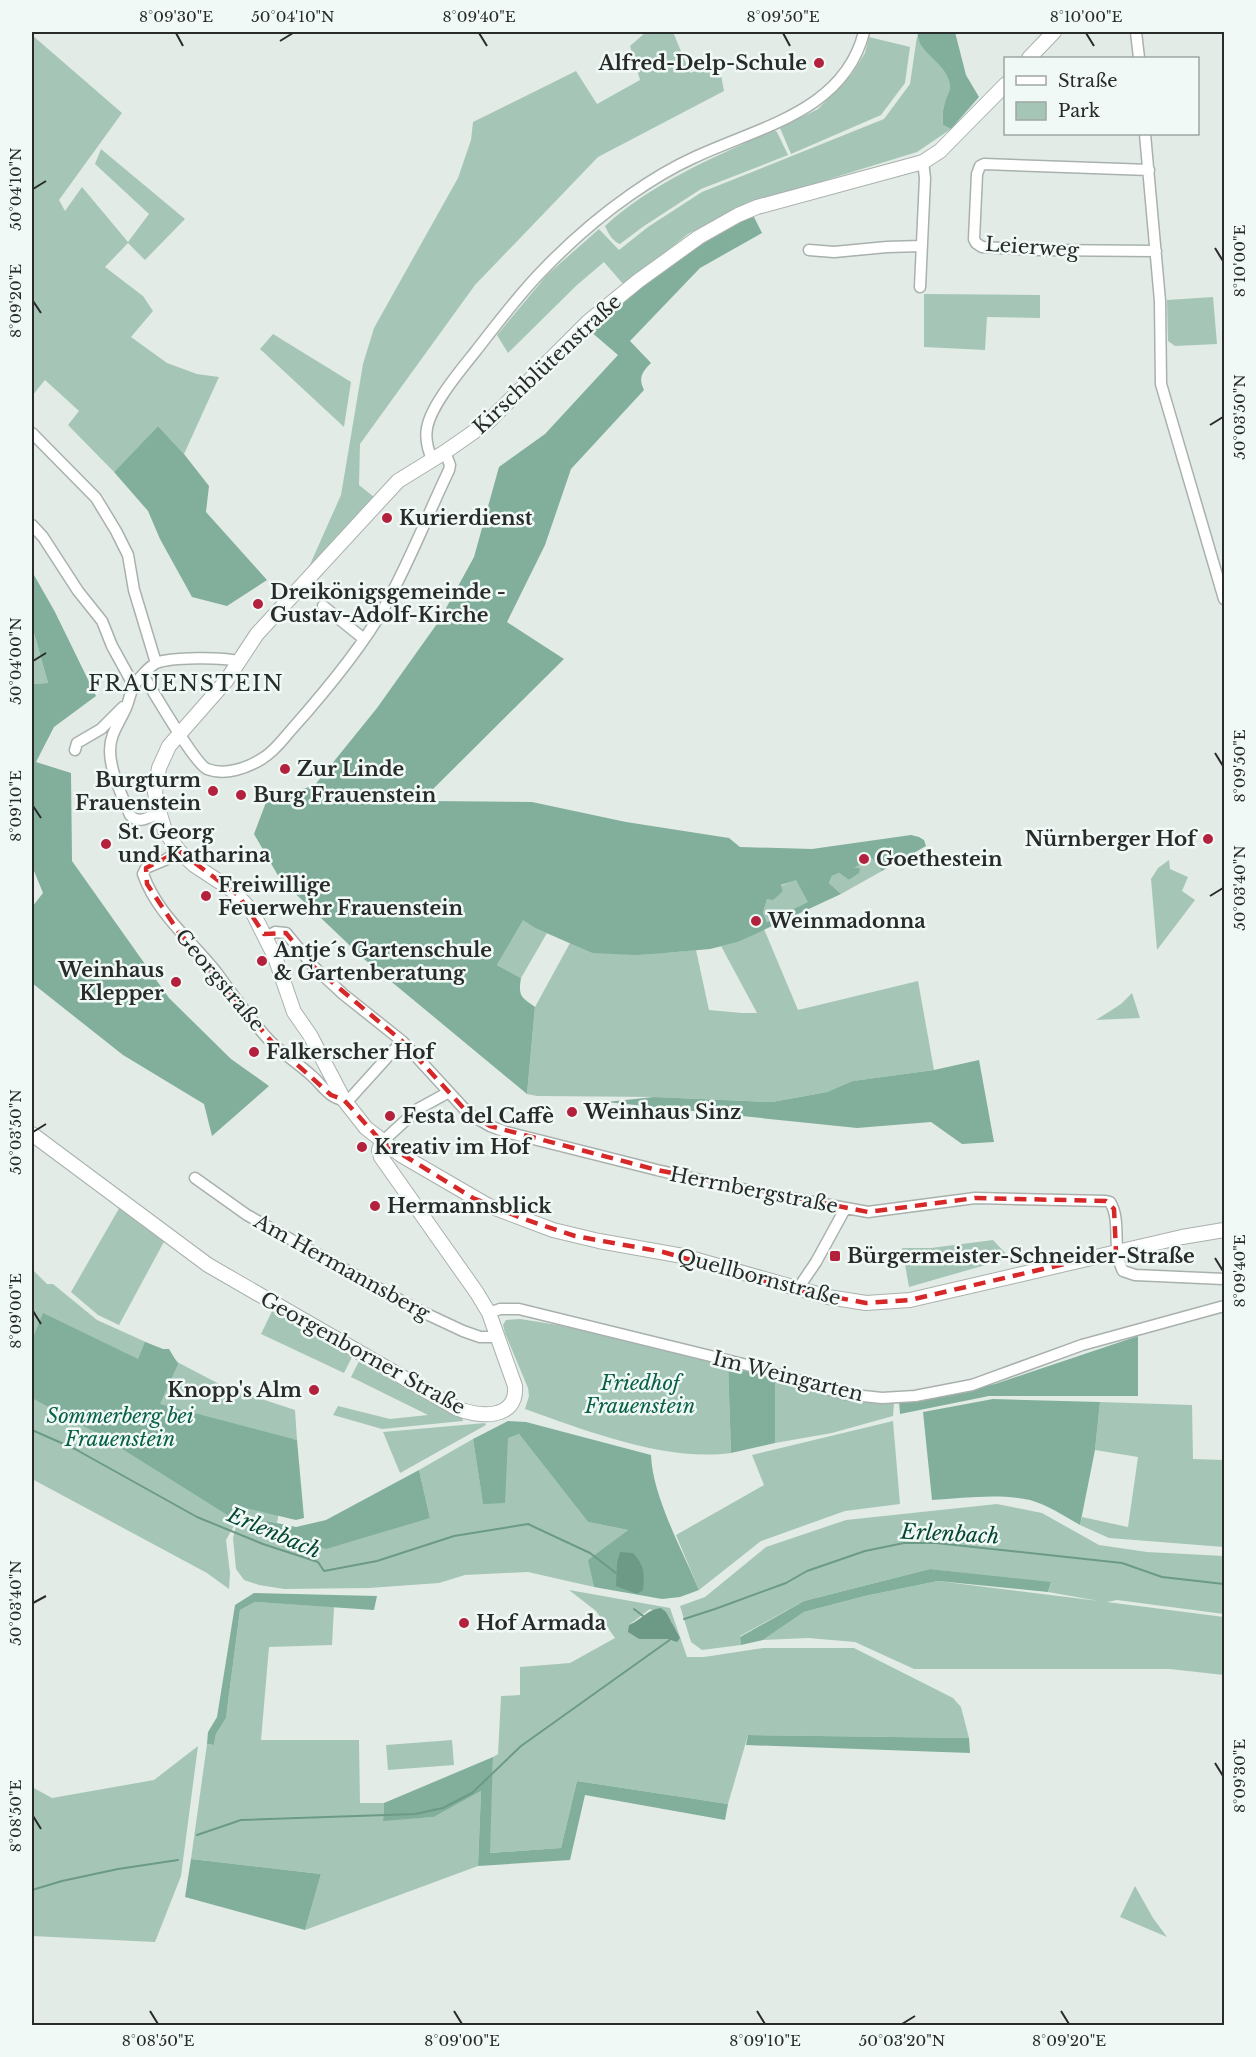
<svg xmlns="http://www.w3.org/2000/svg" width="1256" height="2057" font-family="'Libre Baskerville',serif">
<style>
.green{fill:#a5c6b7;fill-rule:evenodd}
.forest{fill:#81af9c;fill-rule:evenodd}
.water{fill:#6c9a87}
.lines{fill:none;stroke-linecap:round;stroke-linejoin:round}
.stream{stroke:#6c9a87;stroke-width:2}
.minor-casing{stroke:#a9b1ad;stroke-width:13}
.major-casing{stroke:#a9b1ad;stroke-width:16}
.minor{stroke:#fff;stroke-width:10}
.major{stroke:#fff;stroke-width:14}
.marked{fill:none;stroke:#d62828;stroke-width:4.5;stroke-dasharray:12 8;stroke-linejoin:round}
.ticks{fill:none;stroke:#282b29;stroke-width:2}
.poi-dot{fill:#b3213d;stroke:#f0f9f5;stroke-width:2}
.labels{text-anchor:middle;stroke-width:5;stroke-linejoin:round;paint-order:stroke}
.poi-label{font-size:20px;font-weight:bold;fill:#282b29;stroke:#f0f9f5;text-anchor:start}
.street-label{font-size:20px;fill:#282b29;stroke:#f0f9f5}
.park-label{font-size:20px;font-style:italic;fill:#086047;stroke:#f0f9f5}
.water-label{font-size:21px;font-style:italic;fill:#064734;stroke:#f0f9f5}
.quarter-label{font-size:22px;letter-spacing:1.5px;fill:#252c29;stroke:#f0f9f5}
.neatline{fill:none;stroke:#282b29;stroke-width:2}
.ticks-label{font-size:15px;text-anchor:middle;fill:#282b29}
</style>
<rect width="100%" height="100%" fill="#e3ebe7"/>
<!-- green -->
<path class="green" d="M646 32H673L690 73 719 64 724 91 598 157 475 285 360 444 359 485 374 497 308 569 341 495 363 364 374 328 458 178 471 140 473 122 576 71 597 104 640 80 630 46Z
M32 35 122 113 59 200 65 211 82 187 128 242 149 214 95 164 101 149 185 219 145 260 128 243 105 267 143 296 153 311 131 337 167 363 197 374 219 377 184 454 158 426 114 472 68 425 79 411 45 380 32 396Z
M917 36C924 55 951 65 951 88 951 94 945 100 944 106 942 112 943 119 943 125L951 129 917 152 742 206 688 234 624 285 604 262 577 285 508 353 497 335 547 275 599 229 619 250 648 227 702 192 884 119 910 84Z
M869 37 910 47 905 83 881 115 791 154 780 128 818 109 852 74 865 53Z
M774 130 777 132 788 155 701 189 644 226 620 244C613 242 608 233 605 226 653 182 715 157 774 130Z
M924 294 1040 295V318L987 317 985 350 924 347Z
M1213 297 1217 344 1175 346 1168 341 1167 300Z
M273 334 351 382 344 427 260 349Z
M32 626 48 683 32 684Z
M864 852 870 856 882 871 841 894 829 883 832 876 839 873 849 880 858 873 854 868 856 856Z
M1169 860 1170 869 1188 877 1182 891 1195 900 1157 950 1151 879 1158 868Z
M796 879 809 902 767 922 763 913 767 899 783 891 781 886Z
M523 919 535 928 547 933 521 978 497 965Z
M764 929 798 1010 918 981 934 1070 854 1081 827 1092 772 1102 654 1097 537 1096 527 1094 535 1007 570 943 592 953H665L696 950 709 1010 742 1013H757L721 946 738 942Z
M1132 993 1140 1018 1096 1020 1121 1004Z
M121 1205 166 1238 119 1325 98 1315 71 1292Z
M993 1240 1010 1258 909 1287 902 1248H931Z
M32 1269 47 1284H53L97 1320 168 1352 179 1363 225 1387 295 1410 297 1440 292 1439 277 1523 268 1521 265 1532 430 1518 419 1470 473 1439 483 1503 508 1437 519 1434 588 1522 628 1530 589 1560 594 1587 528 1572 465 1575 439 1583 369 1588 284 1589 259 1585 244 1580 236 1569 233 1538 236 1526 240 1522 235 1524 226 1540 230 1573 229 1589 207 1573 32 1479Z
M274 1307 353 1355 344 1373 261 1334Z
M520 1319 577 1328 728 1364 731 1453C666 1462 587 1431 525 1409L529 1396 528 1388 505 1333 503 1325 506 1320Z
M360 1359 430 1402 462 1417 463 1421 382 1429 333 1415 338 1406 390 1419 428 1415 351 1377Z
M775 1377 894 1403 893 1416 832 1433 775 1443Z
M1100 1402 1192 1405 1193 1459 1224 1460V1547L1109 1538 1080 1525 1082 1517 1128 1527 1138 1457 1095 1450Z
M893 1421 900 1504 845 1511 761 1541 699 1590 676 1535 764 1485 752 1455Z
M485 1423 486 1425 400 1473 383 1432Z
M997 1504 1042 1513 1099 1545 1147 1552 1224 1556V1614L1117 1600 1107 1602 1224 1617V1675L1170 1669H914L855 1642 808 1638 763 1640 804 1612 865 1596 938 1581 1099 1601 1048 1592 1051 1583 930 1569 804 1601 740 1636 741 1645 702 1650 691 1642 680 1606 705 1597 766 1547 846 1520Z
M569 1590 670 1608 687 1657H704L763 1648H854L953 1698 961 1707 969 1738 748 1735 728 1804 577 1781 561 1848 489 1853 493 1757 498 1754 501 1696 520 1695V1667L570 1663 615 1638 596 1611ZM650 1609 672 1622V1641L667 1639H639L629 1625Z
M255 1602 334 1607 332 1645 269 1647 261 1740H359L360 1803H384L383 1820 434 1817 481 1791 478 1866 305 1930 321 1874 191 1859 207 1744 214 1745 216 1734 226 1718 240 1610Z
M452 1740 454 1765 388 1770 386 1745Z
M198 1746 181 1876 155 1942 32 1936V1787L52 1798 154 1780Z
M1135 1886 1153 1918 1167 1937 1120 1917Z"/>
<!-- forest -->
<path class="forest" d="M918 32H955L966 75 979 97 951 129 943 125C943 119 942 112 944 106 947 92 955 90 946 74 939 60 915 48 918 32Z
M753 215 762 233 700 268 630 341 651 363C642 372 638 378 644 390L571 469 545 545 507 622 564 659 428 794V801L532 802 626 822 729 838 740 847 812 849 911 835 919 837 924 840 926 846 882 871 870 856 864 852 856 856 859 865 854 868H860L859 873 849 880 839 873 832 876 829 883 841 894 738 942 710 949 665 953 635 955 592 953 535 928 523 920 497 965 521 978C518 996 521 997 535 1007L527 1094 364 959 280 879 254 834 268 797 314 786 377 708 439 621 474 557 499 467 545 434 618 355 590 331 642 286 703 241ZM796 880 808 902 767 922 763 913 767 899 773 900 783 891 781 885Z
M158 426 184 454 209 486 206 512 267 580 227 606 192 597 160 539 148 511 114 472Z
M34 575 55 612 96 696 54 727 36 762 71 773 72 861 169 998 231 1059 269 1086 212 1136 204 1104 123 1055 32 983V907L43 893 32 866V684L48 683 32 626V576Z
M979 1060 994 1142 962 1144 931 1122 857 1128 606 1102 654 1097 772 1102 827 1092 853 1081 934 1070Z
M43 1313 138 1359 145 1342 163 1349H169L178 1364 160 1404 297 1440 304 1518 296 1520 245 1508 229 1516 100 1435 32 1398V1340Z
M1138 1336V1396H989L900 1414 899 1401 995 1384Z
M728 1364 775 1377V1443L731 1453Z
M993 1399 1100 1402 1095 1450 1080 1525C1064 1516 1048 1505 1030 1500 998 1493 964 1498 932 1500L923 1412Z
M508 1421 526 1422 651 1455C652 1495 683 1552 699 1590L680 1597 662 1599 594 1587 588 1560 628 1530 588 1522 519 1434 508 1438 505 1503 483 1504 473 1439Z
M419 1470 430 1518 326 1549 264 1532 267 1521 296 1527 326 1520Z
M930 1569 1051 1582 1048 1592 938 1581 865 1596 804 1612 763 1640 741 1645 740 1637 804 1601Z
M254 1593 377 1596 374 1610 255 1602 240 1610 226 1718 216 1734 214 1745 207 1744 208 1732 217 1717 235 1605Z
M748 1735 969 1738 970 1753 746 1745Z
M493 1757 490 1853 561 1848 577 1781 728 1804 725 1820 585 1795 570 1860 478 1866 481 1791 434 1817 383 1821 384 1803Z
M191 1859 321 1874 305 1930 185 1897Z"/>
<!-- water -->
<path class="water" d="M620 1552 633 1553C644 1565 645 1574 643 1590L637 1594 616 1586 617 1563Z
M661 1608 666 1612 680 1638 677 1642 667 1639H639L628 1632 629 1625C643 1619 646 1610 661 1608Z"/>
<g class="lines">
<!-- stream -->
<path class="stream" d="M32 1430 75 1449 197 1517 263 1544 318 1562 324 1571 377 1561 454 1536 528 1524 590 1553 616 1573
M634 1609 643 1616
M684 1619 715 1609 786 1583 807 1571 865 1551 904 1543H936L1122 1563 1162 1577 1224 1584
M197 1835 241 1820 415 1814 443 1808 472 1793 521 1746 671 1639
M32 1890 62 1881 118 1869 178 1860"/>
<defs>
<path id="minor" d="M1136 32 1139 58
M1145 134 1160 301 1161 384 1224 599
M1149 170 984 164 980 166 977 174 974 239 976 243 982 247 1038 250 1156 251
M809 250 834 252 887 247 921 246
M920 287 925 178 923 162
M32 433 96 498 116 531 128 555 134 590 156 663
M432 459C428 450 425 439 427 428 431 405 460 371 475 352 497 324 519 294 544 269 570 242 600 216 630 195 650 181 671 168 693 158 758 127 844 112 864 32
M32 525 43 537 78 591 102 621 112 646 134 686
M323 606 364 639
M143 675C153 691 195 764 207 769 225 776 248 768 263 758 275 751 283 739 292 729 323 694 363 646 385 606 409 563 428 514 449 470L450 465 445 452
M75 750 77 743 101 729 123 707
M159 813C149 817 138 825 130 815 122 795 110 772 110 750 110 735 118 725 124 712 129 704 129 694 134 686 138 679 149 667 156 663 171 657 222 657 238 661
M179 851 165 860 146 868 143 874C157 914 192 941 217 973 234 996 250 1020 270 1041 283 1054 299 1064 312 1076 323 1086 329 1098 344 1100
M266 937 275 932 286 933 314 967 343 994 402 1041 469 1114 490 1126 506 1132 657 1170 736 1188 868 1212 975 1198 1106 1201 1110 1202C1122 1221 1111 1249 1123 1271L1135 1275 1224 1279
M346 1103 402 1041
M382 1142 418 1109 449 1092
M195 1178 247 1215 416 1309 463 1331 480 1337H497
M797 1290 816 1262 845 1209
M489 1313 500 1309H519L747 1365 844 1394 882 1398 915 1396 972 1385 1082 1345 1224 1306"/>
<path id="major" d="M1029 58 1054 32
M1006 84 940 151 923 162 757 207 738 215 699 237 638 281 588 322 488 422 445 452 398 481 257 634 226 681 169 746 159 768 155 792 157 804 165 831 179 851 194 865 232 890 252 911 275 957 294 1012 310 1035 344 1100 366 1128 401 1155 487 1205 553 1230 599 1241 683 1256 828 1297 866 1303 910 1300 1182 1237 1224 1230
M32 1134 208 1265 456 1408C477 1417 518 1421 515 1386L489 1313 477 1293 381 1157 379 1150 382 1142"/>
</defs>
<!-- minor casing -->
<use href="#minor" class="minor-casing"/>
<!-- major casing -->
<use href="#major" class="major-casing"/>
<!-- minor -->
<use href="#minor" class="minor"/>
<!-- major -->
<use href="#major" class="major"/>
</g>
<!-- marked area -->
<path class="marked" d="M179 851 239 896 264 934 286 933 314 967 402 1041 469 1114 490 1126 657 1170 868 1212 975 1198 1106 1201 1114 1209 1116 1252 910 1300 866 1303 797 1290 663 1252 575 1236 521 1218 473 1198 382 1142 344 1100 331 1095 272 1042 178 931 147 884 146 868Z"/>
<!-- ticks -->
<path class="ticks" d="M176 33 183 46M479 33 487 46M783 33 790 46M1086 33 1094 46M280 41 293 33M33 189 46 181M1215 248 1223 261M33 301 41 313M1210 425 1223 417M33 661 46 653M1215 753 1223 766M33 806 41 818M1210 896 1223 888M33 1132 46 1124M1215 1258 1223 1271M33 1311 41 1324M33 1603 46 1596M1215 1763 1223 1776M33 1816 41 1829M150 2011 158 2024M454 2011 462 2024M757 2011 765 2024M1061 2011 1069 2024M902 2024 915 2016"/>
<!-- markers -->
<g class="poi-dot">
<circle cx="819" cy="63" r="6"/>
<circle cx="387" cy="518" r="6"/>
<circle cx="258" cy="604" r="6"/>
<circle cx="285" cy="769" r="6"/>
<circle cx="213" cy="791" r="6"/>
<circle cx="241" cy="795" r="6"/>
<circle cx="1208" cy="839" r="6"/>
<circle cx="106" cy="844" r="6"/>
<circle cx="864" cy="859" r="6"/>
<circle cx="206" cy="896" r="6"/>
<circle cx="756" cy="921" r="6"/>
<circle cx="262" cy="961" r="6"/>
<circle cx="176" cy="982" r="6"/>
<circle cx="254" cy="1052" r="6"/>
<circle cx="572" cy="1112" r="6"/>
<circle cx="390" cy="1116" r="6"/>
<circle cx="362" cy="1147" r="6"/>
<circle cx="375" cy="1206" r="6"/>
<rect x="829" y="1250" width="12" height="12" rx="3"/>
<circle cx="314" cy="1390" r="6"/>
<circle cx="464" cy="1623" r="6"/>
</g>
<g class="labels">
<!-- poi labels -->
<g class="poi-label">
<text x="807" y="70" text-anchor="end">Alfred-Delp-Schule</text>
<text x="399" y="525">Kurierdienst</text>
<text x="270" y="599">Dreikönigsgemeinde -<tspan x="270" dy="23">Gustav-Adolf-Kirche</tspan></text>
<text x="297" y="776">Zur Linde</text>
<text x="201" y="787" text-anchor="end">Burgturm<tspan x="201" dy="23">Frauenstein</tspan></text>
<text x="253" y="802">Burg Frauenstein</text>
<text x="118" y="839">St. Georg<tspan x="118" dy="23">und Katharina</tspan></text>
<text x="1196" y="846" text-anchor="end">Nürnberger Hof</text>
<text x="876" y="866">Goethestein</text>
<text x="218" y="892">Freiwillige<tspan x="218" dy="23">Feuerwehr Frauenstein</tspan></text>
<text x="768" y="928">Weinmadonna</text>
<text x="274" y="957">Antje´s Gartenschule<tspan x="274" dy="23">&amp; Gartenberatung</tspan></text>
<text x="164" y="977" text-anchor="end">Weinhaus<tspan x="164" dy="23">Klepper</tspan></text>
<text x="266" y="1059">Falkerscher Hof</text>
<text x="584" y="1119">Weinhaus Sinz</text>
<text x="402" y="1123">Festa del Caffè</text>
<text x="374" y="1154">Kreativ im Hof</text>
<text x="387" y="1213">Hermannsblick</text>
<text x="847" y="1263">Bürgermeister-Schneider-Straße</text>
<text x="302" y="1397" text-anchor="end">Knopp's Alm</text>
<text x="476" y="1630">Hof Armada</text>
</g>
<!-- street labels -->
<g class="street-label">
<text transform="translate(1032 247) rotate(4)" y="7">Leierweg</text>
<text transform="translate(547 364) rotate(-43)" y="7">Kirschblütenstraße</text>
<text transform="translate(220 980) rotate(50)" y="7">Georgstraße</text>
<text transform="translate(754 1190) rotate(11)" y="7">Herrnbergstraße</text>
<text transform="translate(342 1267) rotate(29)" y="7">Am Hermannsberg</text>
<text transform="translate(759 1277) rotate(15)" y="7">Quellbornstraße</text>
<text transform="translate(363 1353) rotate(29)" y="7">Georgenborner Straße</text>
<text transform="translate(788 1376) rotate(14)" y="7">Im Weingarten</text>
</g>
<!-- park labels -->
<g class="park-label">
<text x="640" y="1390">Friedhof<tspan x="640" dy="23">Frauenstein</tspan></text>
<text x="120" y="1423">Sommerberg bei<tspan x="120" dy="23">Frauenstein</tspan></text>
</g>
<!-- water labels -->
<g class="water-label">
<text transform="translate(274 1533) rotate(23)" y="7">Erlenbach</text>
<text transform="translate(950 1534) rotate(3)" y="7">Erlenbach</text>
</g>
<!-- quarter labels -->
<g class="quarter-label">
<text x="186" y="691">FRAUENSTEIN</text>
</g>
</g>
<!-- border -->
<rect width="1256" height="2057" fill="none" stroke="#f0f9f5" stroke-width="66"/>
<!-- legend -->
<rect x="1004" y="57" width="195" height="78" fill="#f0f9f5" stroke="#a0a7a3" stroke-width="1.5"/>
<rect x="1016" y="76" width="30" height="9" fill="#ffffff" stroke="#a0a7a3" stroke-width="1.5"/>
<text x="1058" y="87" font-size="18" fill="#282b29">Straße</text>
<rect x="1016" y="102" width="30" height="18" fill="#a5c6b7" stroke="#a0a7a3" stroke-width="1.5"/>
<text x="1058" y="117" font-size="18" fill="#282b29">Park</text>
<rect x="33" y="33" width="1190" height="1991" class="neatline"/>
<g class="ticks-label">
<text x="176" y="22">8°09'30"E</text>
<text x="293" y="22">50°04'10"N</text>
<text x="479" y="22">8°09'40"E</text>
<text x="783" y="22">8°09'50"E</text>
<text x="1086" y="22">8°10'00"E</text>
<text transform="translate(16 189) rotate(-90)" y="5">50°04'10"N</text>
<text transform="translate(1240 261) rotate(-90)" y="5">8°10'00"E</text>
<text transform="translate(16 301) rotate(-90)" y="5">8°09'20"E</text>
<text transform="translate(1240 417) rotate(-90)" y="5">50°03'50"N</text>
<text transform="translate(16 661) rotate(-90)" y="5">50°04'00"N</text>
<text transform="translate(1240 766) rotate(-90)" y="5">8°09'50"E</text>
<text transform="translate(16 806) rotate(-90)" y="5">8°09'10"E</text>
<text transform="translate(1240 888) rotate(-90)" y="5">50°03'40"N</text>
<text transform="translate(16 1132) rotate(-90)" y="5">50°03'50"N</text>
<text transform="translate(1240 1271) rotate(-90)" y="5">8°09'40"E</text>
<text transform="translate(16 1311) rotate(-90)" y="5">8°09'00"E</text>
<text transform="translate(16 1603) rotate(-90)" y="5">50°03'40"N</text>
<text transform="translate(1240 1776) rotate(-90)" y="5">8°09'30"E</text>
<text transform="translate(16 1816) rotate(-90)" y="5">8°08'50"E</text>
<text x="158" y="2046">8°08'50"E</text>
<text x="462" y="2046">8°09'00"E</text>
<text x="765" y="2046">8°09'10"E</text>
<text x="902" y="2046">50°03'20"N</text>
<text x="1069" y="2046">8°09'20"E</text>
</g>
</svg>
